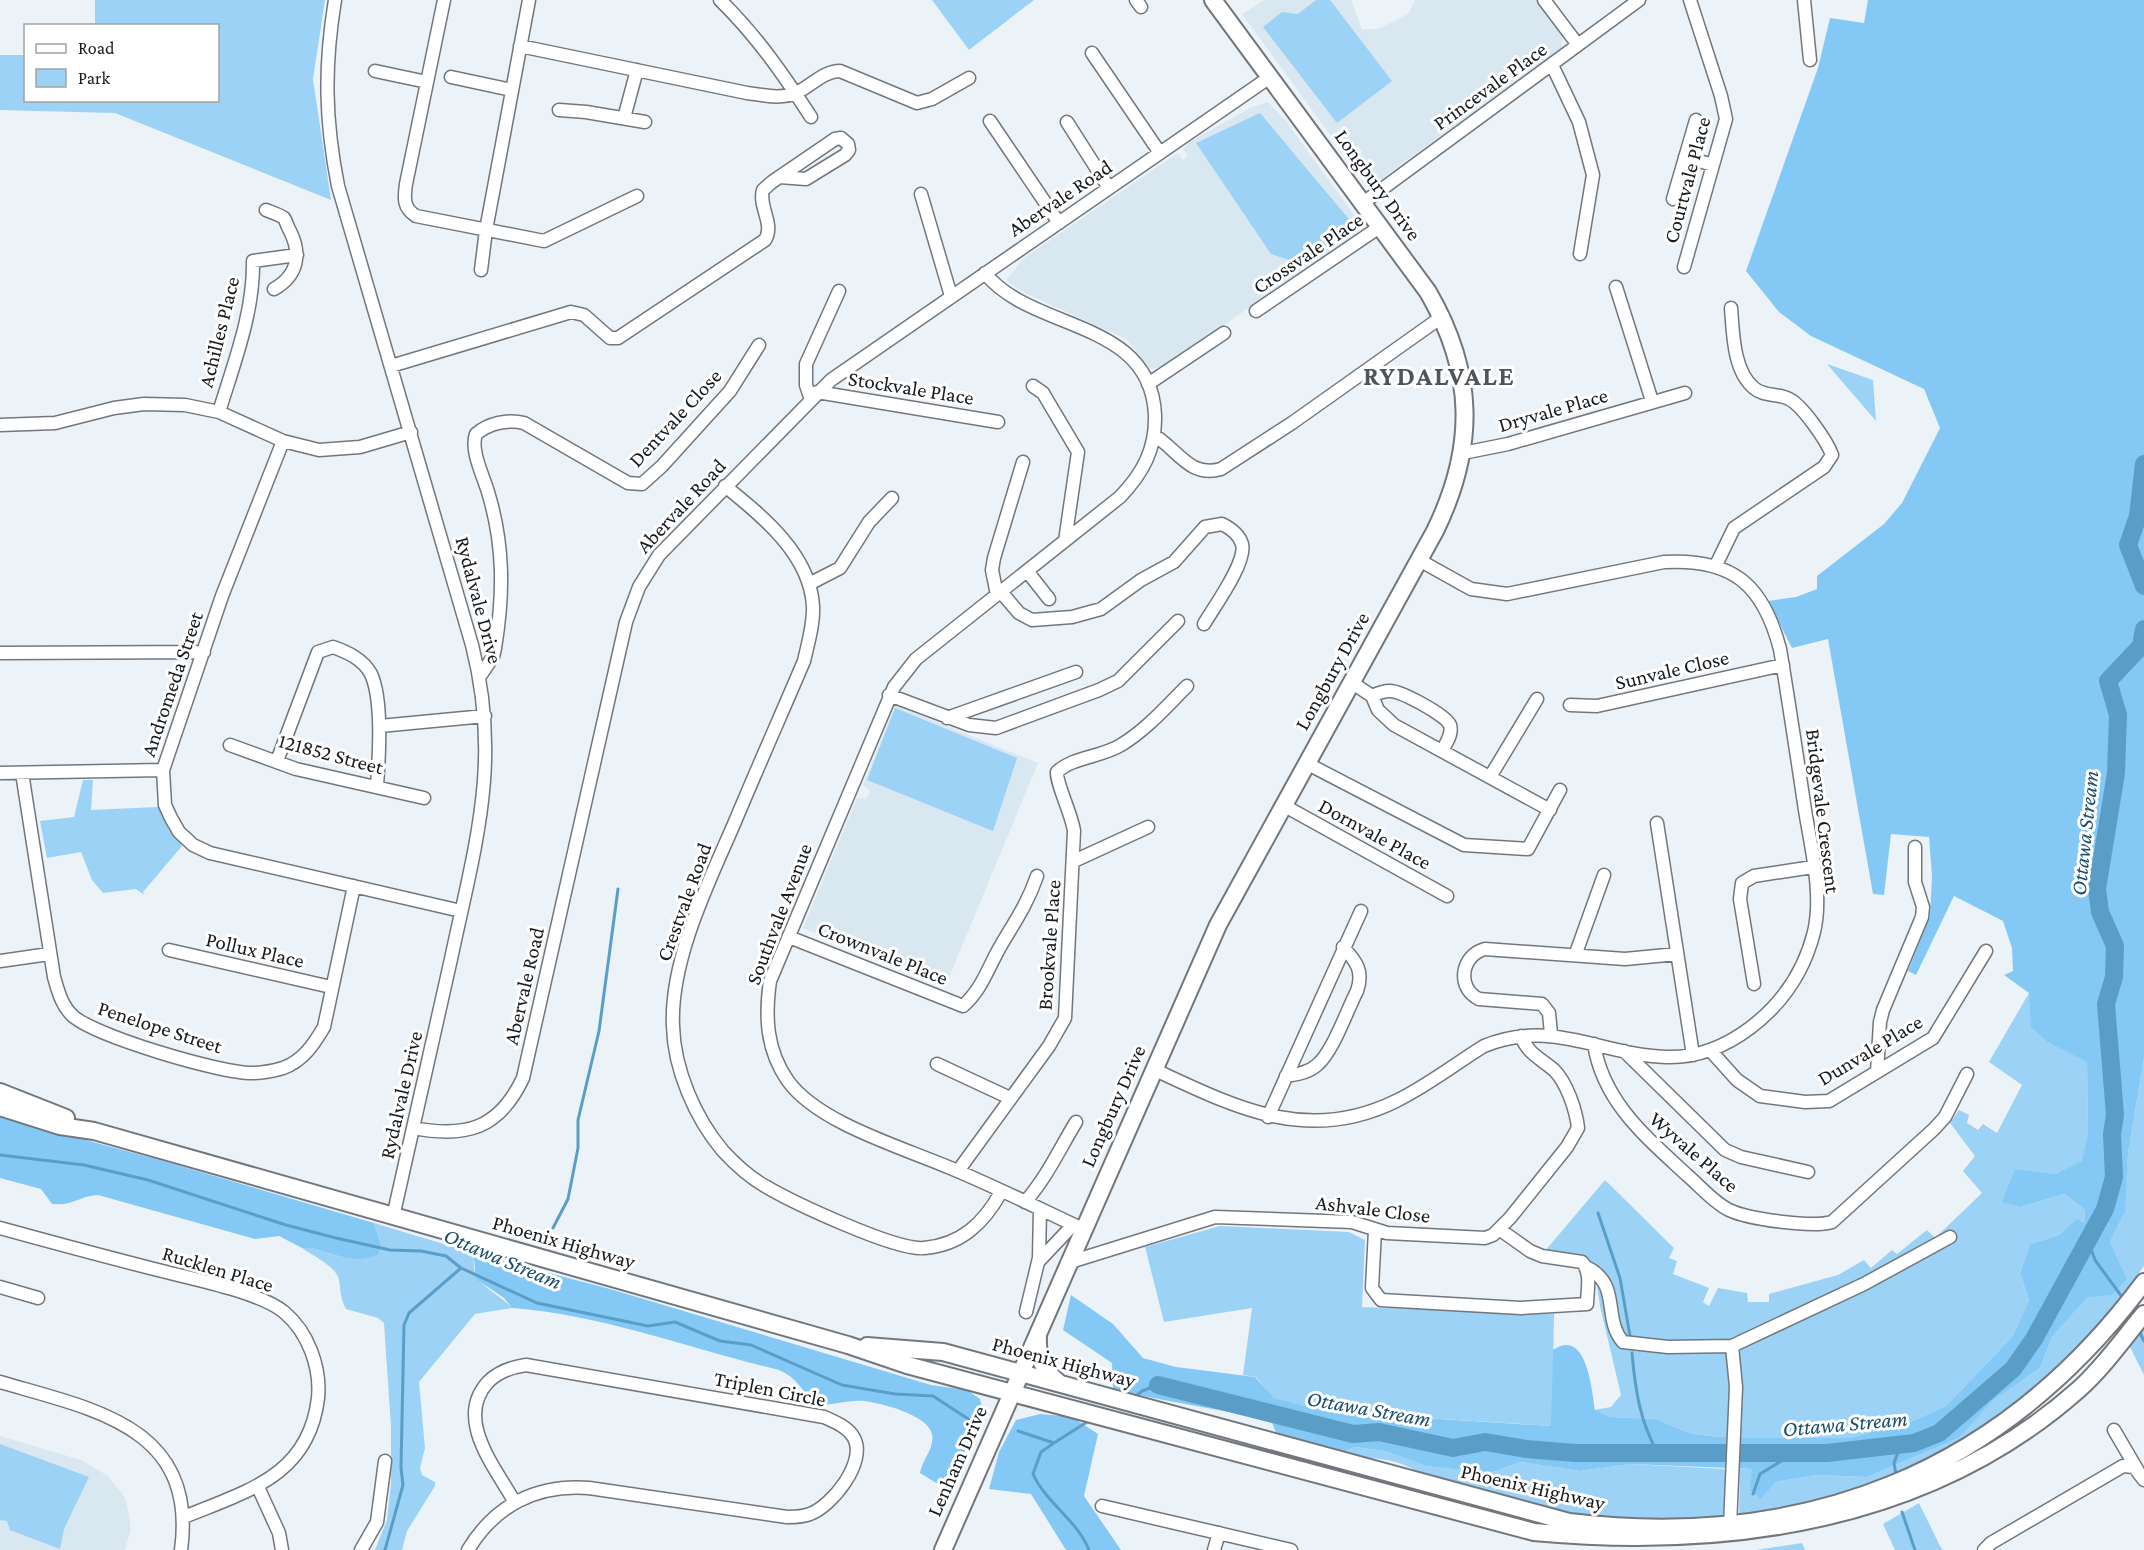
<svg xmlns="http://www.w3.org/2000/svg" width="2144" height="1550" font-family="'Crimson Pro',serif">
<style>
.built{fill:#d8e7f0}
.green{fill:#9bd2f6}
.forest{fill:#84c9f5}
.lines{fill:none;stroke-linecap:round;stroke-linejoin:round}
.stream{stroke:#5a9ec8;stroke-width:3}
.river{stroke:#5a9ec8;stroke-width:18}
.street-casing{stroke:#71777c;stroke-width:15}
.secondary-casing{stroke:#71777c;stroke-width:20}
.street{stroke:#fff;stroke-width:12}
.secondary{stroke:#fff;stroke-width:16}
.labels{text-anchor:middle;stroke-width:6;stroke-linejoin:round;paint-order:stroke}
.street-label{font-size:21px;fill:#17191b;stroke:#fff}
.water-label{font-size:22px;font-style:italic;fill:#194e6c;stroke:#fff}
.district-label{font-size:27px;font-weight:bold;letter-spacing:1.5px;fill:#4e5458;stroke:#fff}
</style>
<rect width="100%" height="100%" fill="#ecf3f8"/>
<!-- built -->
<path class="built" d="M1264 0H1351L1362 29H1378L1408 14 1415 0H1540L1563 31 1561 48 1377 182 1361 176 1350 160 1362 152 1358 146 1345 155 1242 14Z
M1268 102 1285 120 1360 223 1357 233 1163 367 1151 369 1126 339 1023 292 1006 280 1024 258 1178 153 1183 160 1188 156 1183 149 1193 140 1252 107Z
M895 705 1038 763 945 987 803 928 857 798 866 799 870 791 863 785Z
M0 1436 81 1460 108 1476 126 1499 131 1529 125 1550H0Z"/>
<!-- green -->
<path class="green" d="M95 0H325L313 79 331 200 115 113 0 110V55H25L26 100H218V26L95 25Z
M932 0H1034L969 50Z
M1316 0H1330L1392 81 1337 123 1263 27 1282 12 1298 14Z
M1260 113 1358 230 1304 265 1271 254 1196 143Z
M1827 364 1873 380 1876 421Z
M895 708 1017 758 993 831 867 780Z
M83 780H93L91 810 158 807 182 846 143 892 144 895 136 889 103 893 92 880 81 852 47 858 40 821 74 817Z
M2029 993 2049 1043 2087 1061 2088 1133 2083 1161 2055 1174 2021 1207 2064 1194 2085 1210 2084 1225 2077 1218 2059 1235 2030 1244 2020 1273 2029 1300 2012 1337 1946 1406 1910 1422 1849 1438 1718 1437 1689 1433 1656 1419 1610 1417 1594 1410 1611 1407 1621 1395 1600 1306 1594 1265 1584 1255 1545 1251 1605 1180 1674 1248 1669 1258 1677 1261 1673 1274 1709 1288 1703 1302 1709 1306 1718 1288 1747 1293 1748 1302H1769V1294L1838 1275 1864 1260 1871 1268 1892 1250 1897 1254 1927 1230 1935 1238 1982 1193 1963 1171 1975 1156 1950 1123 1959 1110 1969 1115 1967 1123 1978 1130 1983 1124 1997 1133 2022 1085 1989 1062Z
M2144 1058V1266L2089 1338 2047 1378 2003 1413 1953 1446 1907 1472 1849 1494 1739 1515 1740 1469H1753L1775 1482 1816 1475 1867 1477 1959 1438 1993 1399 2040 1368 2052 1337 2088 1297 2127 1278 2110 1242 2124 1214 2128 1153Z
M374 1223 480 1255 474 1259C470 1284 499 1293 512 1308L475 1314 419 1382 425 1448 420 1468 422 1475 435 1482V1486L407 1531 402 1550H375L387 1520 391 1483V1427L384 1323 378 1318 346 1309C340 1298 341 1291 339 1280 336 1266 313 1256 302 1248H312L345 1258 381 1244Z
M1220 1226 1349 1232 1365 1240 1362 1307 1554 1314 1552 1426 1329 1412 1273 1398 1256 1377 1243 1375 1252 1308 1164 1322 1145 1247Z
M2144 1330V1375L2130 1347Z
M0 1444 89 1477 64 1529 60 1549 10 1530 7 1521 0 1520Z
M1354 1447 1385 1451 1426 1466 1462 1470 1493 1472 1521 1462 1580 1471 1631 1464 1725 1469 1726 1492 1722 1520 1696 1522 1589 1517 1424 1476C1400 1458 1374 1458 1345 1456L1342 1453Z
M1919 1503 1940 1546 1943 1550H1895L1883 1524Z
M1802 1543 1805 1550H1756Z"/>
<!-- forest -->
<path class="forest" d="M1868 0H2144V1058L2128 1153 2125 1212 2110 1242 2127 1278 2112 1295 2088 1297 2052 1337 2040 1368 1993 1400 1959 1438 1867 1477 1816 1475 1775 1482 1761 1499 1750 1490 1752 1469 1631 1464 1580 1471 1521 1462 1493 1472 1462 1470 1426 1466 1385 1451 1354 1447 1342 1453 1278 1438 1271 1420C1218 1409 1165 1402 1113 1389L1112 1363 1063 1330 1071 1295 1113 1324 1143 1358 1176 1367 1255 1377 1274 1398 1329 1412 1551 1426 1553 1350C1587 1327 1592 1391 1595 1410L1610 1417 1656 1419 1689 1433 1718 1437 1849 1438 1910 1422 1946 1406 2012 1337 2029 1300 2020 1273 2030 1244 2059 1235 2077 1218 2084 1224 2085 1210 2064 1194 2021 1207 2002 1202 2015 1169 2055 1174 2082 1161 2088 1133 2087 1062 2049 1043 2031 1027 2029 993 2004 975 2013 971 2012 948 2003 921 1954 896 1916 975 1908 971 1930 916 1932 876 1929 837 1891 834 1884 895 1873 894 1828 639 1792 648 1768 601 1796 597 1817 589V576L1884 524 1902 503 1940 428 1924 389 1811 336 1779 312 1746 271 1818 68 1830 18 1864 23Z
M0 1117 160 1160 374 1223 381 1244 378 1255 363 1259 345 1258 312 1248H302L279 1236 255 1239 98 1195C79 1196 74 1206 52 1204L41 1189 0 1178Z
M480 1255 610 1289 931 1385 967 1390 980 1399 984 1414 946 1489 920 1473C922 1460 935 1448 932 1434 928 1415 881 1403 864 1401 847 1399 830 1407 813 1404 803 1390 796 1377 779 1370 690 1349 604 1315 512 1308L504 1298 476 1279 474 1259Z
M1040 1414 1072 1417 1098 1434 1084 1496 1121 1550H1066L1031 1494 989 1489 999 1452 1016 1420Z"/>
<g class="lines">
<!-- stream -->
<path class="stream" d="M0 1155 84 1165 148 1180 286 1225 336 1238 390 1250 421 1251 446 1256 461 1268 537 1303 648 1326 675 1322 720 1341 751 1345 842 1385 895 1394 933 1396 976 1424
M1598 1213 1620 1278 1630 1336
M553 1228 568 1199 578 1148V1120L599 1031 618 889
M2088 1241 2095 1260 2122 1297
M2140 1333 2144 1341
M1632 1353C1635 1388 1640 1423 1658 1453
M1135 1397 1142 1391 1158 1385
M1018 1431 1054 1443 1090 1420
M1054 1443 1041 1452 1033 1474C1046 1503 1077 1520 1089 1550
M1896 1475 1894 1463 1901 1444
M1753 1494 1760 1474 1794 1453
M1902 1512 1915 1550
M385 1550 403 1485 401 1468 404 1325 409 1313 461 1268"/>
<!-- river -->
<path class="river" d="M2144 464 2138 516 2128 545 2144 586
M1158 1385 1353 1434 1379 1432 1453 1448 1485 1442 1526 1449 1575 1453H1827L1914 1443 1939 1433 2013 1369 2034 1339 2105 1209 2114 1177 2112 1134 2115 1115 2106 1004 2114 977 2115 946 2100 912 2097 889 2116 773 2118 715 2108 681 2141 646 2144 629"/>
<defs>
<path id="street" d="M335 0C324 67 325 120 338 186L472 645C502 762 475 845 451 959 432 1045 413 1131 393 1217
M444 0 406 184C404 198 403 208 416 216L544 241 637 196
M720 0C756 35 783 74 811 117
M1136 0 1141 7
M1544 0 1578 45
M1804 0 1810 60
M520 46 747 93C763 95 782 100 798 92 812 85 824 71 840 71L917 103 932 99 969 78
M1092 53 1160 153
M1552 65 1579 122 1593 175 1580 254
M375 71 427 82
M451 77 512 90
M559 110 586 112 645 122
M624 118 637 70
M990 121 1059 223
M1067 122 1109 188
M1685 157 1713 165
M921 194 951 296
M1673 199 1696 120
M1363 203 1639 0
M266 210C271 212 280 215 284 218 286 221 288 228 290 231 302 255 297 276 274 289
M1684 267 1726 119 1721 96 1690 0
M481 270 486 230 529 0
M985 273C1031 332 1151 318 1155 415 1156 449 1143 473 1120 497L916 659 894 687 770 981C765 1016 766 1050 788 1081 819 1124 905 1148 955 1170 998 1188 1040 1209 1083 1229
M1616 287 1652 401
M1256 311 1381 226
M391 366 571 312 584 315 610 338H618L765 240C775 224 758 207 763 190L772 182 835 139 841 138 848 144 849 150 845 155 806 179 779 177
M1148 384 1224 333
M1033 386 1043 393 1078 452 1065 541
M817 392 998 422
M811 400 806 385V364L839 291
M219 412C234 363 254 312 253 261L297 255
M0 425 55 423 114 408 144 404 185 405 219 412 283 441 319 450 360 447 411 432
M1154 435C1179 451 1190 478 1221 469L1292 423 1443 316
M283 441 222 596 163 770 165 805 171 818 179 832 193 845 210 853 461 911
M1463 453 1508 444 1685 393
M725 486C762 516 810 554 813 606 814 624 808 643 804 661 781 715 757 769 734 824 708 884 670 960 673 1026 674 1069 695 1118 723 1151 735 1164 749 1177 765 1186 792 1202 896 1251 924 1248 961 1245 984 1223 1001 1192
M1716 565 1734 528 1824 467 1832 455C1827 441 1802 405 1789 399 1778 393 1764 397 1754 388 1733 371 1733 332 1731 308
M1027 571 1049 599
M809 584 840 568 869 522 892 498
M1001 592 1019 613 1032 620 1072 617 1101 609 1141 580 1174 562 1205 527 1222 524C1230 528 1239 534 1242 544 1247 562 1214 607 1204 624
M997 595 992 570 994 558 1023 462
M0 653 204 652
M480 676 493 657 495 648C504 594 504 544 488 492 483 475 470 450 476 434 489 423 508 419 524 423L628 483 642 484 662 466 730 391 759 345
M1351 682 1372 696 1378 710 1394 725 1550 810
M889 695 969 725 996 728 1099 690 1118 681 1178 621
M1372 696C1378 693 1384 691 1390 691 1401 691 1446 715 1450 725 1453 734 1446 743 1442 751
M1570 705 1597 706 1783 665
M947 718 1076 672
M380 726 485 716
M230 745 296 769 424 798
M277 761 318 652 333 647C347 652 363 659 371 674 383 700 379 757 377 786
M1306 763 1464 845 1528 849 1560 790
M0 773 163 770
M22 773 54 977C58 991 62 1007 74 1017 99 1037 219 1073 252 1073 262 1073 273 1071 283 1068 303 1061 314 1044 324 1027L354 886
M1490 777 1537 699
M1283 805 1447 896
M1657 823 1693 1055
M1074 861 1148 827
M789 937 963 1006C982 989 988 968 1000 947 1014 923 1028 903 1037 876
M169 950 331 987
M1576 953 1604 875
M0 961 49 954
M1754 984 1740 899 1742 883 1754 876 1813 867
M1551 1034 1549 1013 1542 1004 1479 999C1456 988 1461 955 1485 949L1625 959 1677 954
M1594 1044C1603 1102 1646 1137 1687 1175 1700 1186 1713 1202 1729 1210 1748 1219 1812 1228 1832 1222L1934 1129 1945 1117 1967 1074
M1710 1050 1737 1080 1760 1096 1805 1102 1829 1101 1933 1038 1986 951
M1624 1051 1725 1150 1741 1157 1808 1172
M937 1064 1010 1098
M1153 1069C1235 1107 1307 1145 1396 1101 1427 1086 1455 1064 1484 1046 1552 1018 1601 1055 1666 1057 1697 1058 1726 1046 1750 1028 1783 1003 1804 972 1814 932 1823 894 1811 848 1805 810 1797 757 1789 703 1780 649 1763 584 1732 558 1664 562L1507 594 1471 589 1419 560
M1877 1072 1880 1022 1883 1010 1922 917 1923 907 1915 882V847
M1286 1076C1297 1074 1308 1073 1317 1065 1333 1052 1347 1010 1357 991 1364 971 1356 961 1343 947
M1268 1117 1361 911
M413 1128C466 1138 499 1129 523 1078L626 622 639 587 659 555 831 380 1270 77
M958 1171 1049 1046 1065 1018 1074 831C1072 815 1056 783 1057 772 1072 757 1102 757 1121 745 1146 730 1166 707 1187 686
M1025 1202C1047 1177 1059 1150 1076 1122
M0 1228C51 1242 103 1256 154 1269 188 1278 258 1291 284 1312 308 1332 321 1367 318 1398 309 1476 247 1491 184 1517
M1375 1230 1372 1288 1381 1300 1521 1308 1587 1304C1587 1291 1592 1273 1582 1262L1542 1256 1530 1251 1499 1229
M1038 1262 1073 1225
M1067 1263 1215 1217 1352 1222 1387 1233 1485 1238 1493 1235 1510 1218 1567 1147 1578 1128C1576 1110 1567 1083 1554 1070 1540 1058 1528 1054 1521 1036
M1586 1267C1622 1284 1602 1318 1623 1342L1668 1347 1732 1346
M0 1287 38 1298
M1026 1312 1039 1258 1040 1209
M0 1382C92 1409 198 1426 181 1550
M2114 1430 2138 1471
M258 1487 279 1533 282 1550
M1102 1506 1291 1550
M1730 1526 1736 1387 1732 1346 1864 1284 1950 1237
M361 1550 377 1522 385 1461
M468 1550C495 1505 537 1484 589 1488L787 1517C795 1517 803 1517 810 1514 832 1506 867 1462 854 1438 848 1427 835 1422 824 1417L526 1365C512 1367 499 1371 488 1382 454 1419 495 1467 514 1501
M1214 1550 1219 1533
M1984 1550 1991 1543 2123 1466 2134 1467 2144 1480"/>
<path id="secondary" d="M0 1092 66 1118
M0 1107 60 1126 94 1131 848 1345 907 1365 1534 1532C1729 1550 1929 1522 2078 1390 2103 1368 2123 1339 2144 1314
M1038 1335C1037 1357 1042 1369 1059 1383
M867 1346 943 1352 1569 1522C1805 1550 2001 1474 2144 1282
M943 1550 1218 925 1435 531C1476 447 1475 373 1428 292L1213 0"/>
</defs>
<!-- street casing -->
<use href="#street" class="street-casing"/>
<!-- secondary casing -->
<use href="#secondary" class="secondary-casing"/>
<!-- street -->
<use href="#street" class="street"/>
<!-- secondary -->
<use href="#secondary" class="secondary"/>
</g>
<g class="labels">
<!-- street labels -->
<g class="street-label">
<text transform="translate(1490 86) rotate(-36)" y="7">Princevale Place</text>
<text transform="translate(1687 180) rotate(-75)" y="7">Courtvale Place</text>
<text transform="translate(1378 185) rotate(54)" y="7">Longbury Drive</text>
<text transform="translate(1060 198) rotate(-34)" y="7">Abervale Road</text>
<text transform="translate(1308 253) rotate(-34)" y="7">Crossvale Place</text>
<text transform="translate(219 332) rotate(-76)" y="7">Achilles Place</text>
<text transform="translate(911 388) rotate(9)" y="7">Stockvale Place</text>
<text transform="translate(1553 410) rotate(-16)" y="7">Dryvale Place</text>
<text transform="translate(675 418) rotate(-47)" y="7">Dentvale Close</text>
<text transform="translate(681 506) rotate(-47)" y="7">Abervale Road</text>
<text transform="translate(479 600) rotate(75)" y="7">Rydalvale Drive</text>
<text transform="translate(1672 670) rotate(-13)" y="7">Sunvale Close</text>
<text transform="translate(1332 671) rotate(-61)" y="7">Longbury Drive</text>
<text transform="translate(172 684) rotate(-71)" y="7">Andromeda Street</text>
<text transform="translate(331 754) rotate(15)" y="7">121852 Street</text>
<text transform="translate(1823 811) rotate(83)" y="7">Bridgevale Crescent</text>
<text transform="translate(1375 834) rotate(29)" y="7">Dornvale Place</text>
<text transform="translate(684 902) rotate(-70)" y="7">Crestvale Road</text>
<text transform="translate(779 914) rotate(-69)" y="7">Southvale Avenue</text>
<text transform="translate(1049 945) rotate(-86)" y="7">Brookvale Place</text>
<text transform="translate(255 950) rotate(13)" y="7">Pollux Place</text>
<text transform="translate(883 953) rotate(22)" y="7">Crownvale Place</text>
<text transform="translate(524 986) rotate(-77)" y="7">Abervale Road</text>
<text transform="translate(160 1027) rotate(18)" y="7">Penelope Street</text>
<text transform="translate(1870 1050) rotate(-31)" y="7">Dunvale Place</text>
<text transform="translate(401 1095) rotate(-77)" y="7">Rydalvale Drive</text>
<text transform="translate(1113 1106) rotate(-66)" y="7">Longbury Drive</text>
<text transform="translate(1694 1152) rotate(41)" y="7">Wyvale Place</text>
<text transform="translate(1373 1209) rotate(7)" y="7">Ashvale Close</text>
<text transform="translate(564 1242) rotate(16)" y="7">Phoenix Highway</text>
<text transform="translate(218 1269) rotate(17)" y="7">Rucklen Place</text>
<text transform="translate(1064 1362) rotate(15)" y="7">Phoenix Highway</text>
<text transform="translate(770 1389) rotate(11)" y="7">Triplen Circle</text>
<text transform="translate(957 1461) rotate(-66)" y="7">Lenham Drive</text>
<text transform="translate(1533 1487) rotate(13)" y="7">Phoenix Highway</text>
</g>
<!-- water labels -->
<g class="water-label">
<text transform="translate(2084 833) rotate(-84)" y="8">Ottawa Stream</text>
<text transform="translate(503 1258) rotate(23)" y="8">Ottawa Stream</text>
<text transform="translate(1369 1408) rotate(10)" y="8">Ottawa Stream</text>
<text transform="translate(1845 1423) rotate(-5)" y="8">Ottawa Stream</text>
</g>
<!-- district labels -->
<g class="district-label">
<text x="1439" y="385">RYDALVALE</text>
</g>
</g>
<!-- legend -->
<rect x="24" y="24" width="195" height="78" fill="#ffffff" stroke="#a2a3a4" stroke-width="1.5"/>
<rect x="36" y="44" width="30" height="9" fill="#ffffff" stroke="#a2a3a4" stroke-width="1.5"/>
<text x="78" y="54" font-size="18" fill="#17191b">Road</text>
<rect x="36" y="69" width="30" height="18" fill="#9bd2f6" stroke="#a2a3a4" stroke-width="1.5"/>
<text x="78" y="84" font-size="18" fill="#17191b">Park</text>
</svg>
